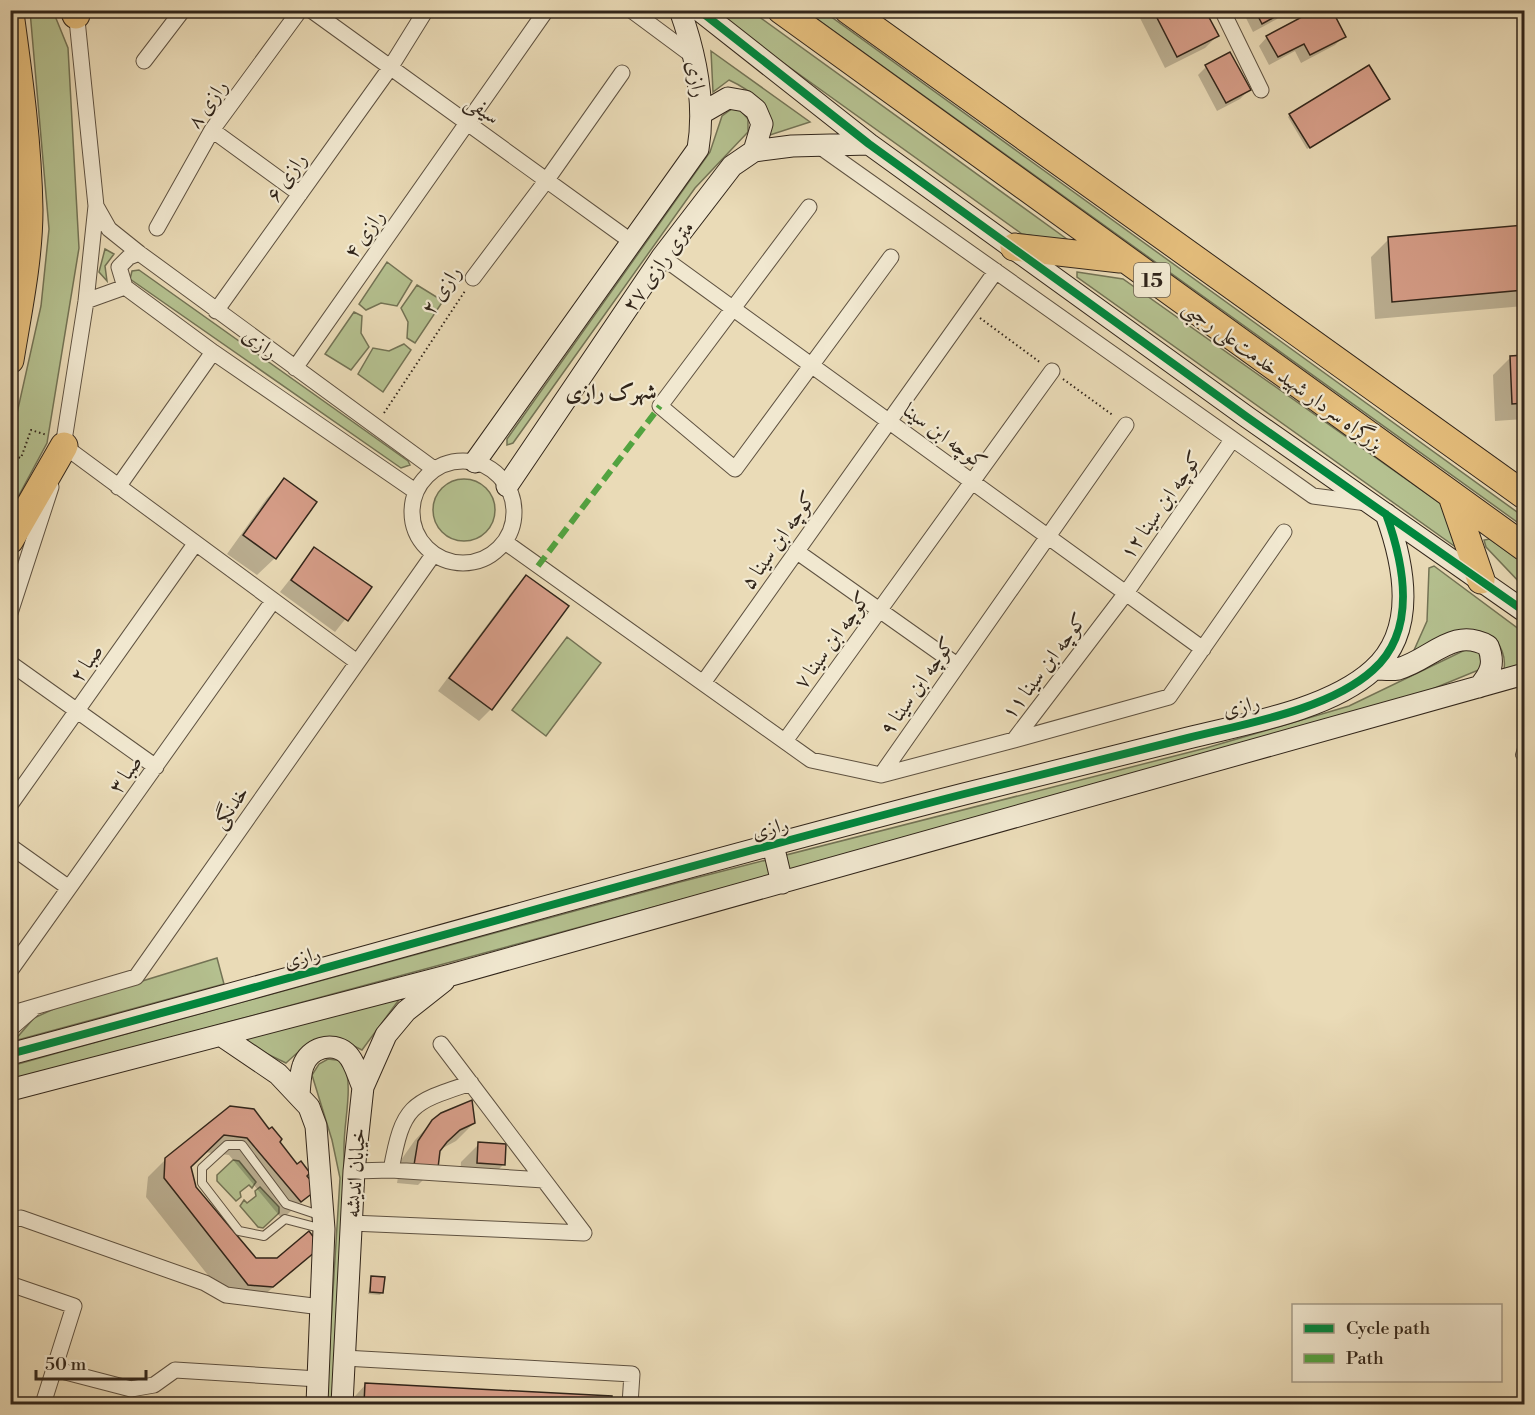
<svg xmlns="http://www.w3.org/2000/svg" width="1535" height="1415" font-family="'Libre Bodoni',Amiri,serif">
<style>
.green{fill:#b5c190;stroke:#737355;stroke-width:1.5}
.shadow{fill:#0003}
.building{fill:#d79e89;stroke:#31251a;stroke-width:1.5}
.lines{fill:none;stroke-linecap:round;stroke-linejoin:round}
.lane-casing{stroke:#5f5241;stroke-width:10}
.street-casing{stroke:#5f5241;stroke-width:17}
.secondary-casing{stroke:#31251a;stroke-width:23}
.highway-casing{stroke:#31251a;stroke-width:29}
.path{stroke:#31251a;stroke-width:2;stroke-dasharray:1.5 3;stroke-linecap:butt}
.lane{stroke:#f1e8d0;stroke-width:8}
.street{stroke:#f1e8d0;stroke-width:15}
.secondary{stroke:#f1e8d0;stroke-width:21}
.highway{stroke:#e5be7c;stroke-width:27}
.quiet{stroke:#52a340;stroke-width:6;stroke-dasharray:12 6;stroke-linecap:butt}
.cycleway-casing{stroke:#f1e8d0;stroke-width:11}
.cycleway{stroke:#00873e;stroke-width:8}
.labels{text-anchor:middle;stroke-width:4.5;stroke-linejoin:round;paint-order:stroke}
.shield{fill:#f1e8d0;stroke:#6b6051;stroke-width:1.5}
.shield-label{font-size:20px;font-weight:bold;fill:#31251a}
.street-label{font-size:21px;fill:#31251a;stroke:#f1e8d0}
.neighbourhood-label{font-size:22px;font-weight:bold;fill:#31251a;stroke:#f1e8d0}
</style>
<rect width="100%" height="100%" fill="#eadbb7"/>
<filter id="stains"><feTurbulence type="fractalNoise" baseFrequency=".00333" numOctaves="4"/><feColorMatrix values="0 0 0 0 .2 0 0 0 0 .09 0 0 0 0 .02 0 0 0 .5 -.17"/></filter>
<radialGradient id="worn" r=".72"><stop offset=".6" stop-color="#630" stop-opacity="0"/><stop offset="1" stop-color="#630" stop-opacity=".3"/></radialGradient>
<!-- green -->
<path class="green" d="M30 11H53L68 48 79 248 47 443 11 510V440L41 306 49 229Z
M711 11H751L1071 242 1022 234Z
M806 11H823L1524 517V527Z
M711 51 810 122 770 135C771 106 753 91 729 80L713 92Z
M733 108 740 110 748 119V132L695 188 513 443 507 445V439L710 152 722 116Z
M10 117 14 181 10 284Z
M105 249 114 254 105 266 107 281 99 272Z
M387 262 412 281 397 306 381 303 366 310 359 304Z
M139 270 408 461 410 465 401 468 130 279 132 271Z
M1077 272 1123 279 1454 513 1464 553 1077 277Z
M417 285 443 301 415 343 407 338 408 322 401 308Z
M354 312 362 316 361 333 369 347 351 370 325 354Z
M404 344 411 350 383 392 358 374 373 348 389 351Z
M433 510a31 31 0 1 1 62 0a31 31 0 1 1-62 0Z
M1490 539 1524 564V587L1486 547 1484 540Z
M1434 566 1524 633V669H1504C1506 657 1502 648 1495 639L1411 657 1427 621 1429 568Z
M567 637 601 663 546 736 512 710Z
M1467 649 1482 653 1481 669 1425 692 935 831 11 1081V1066L64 1051 680 882 1206 748 1349 706Z
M217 958 224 984 14 1041 34 1018 58 1007Z
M401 997 362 1050C324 1031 316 1035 286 1063L238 1040Z
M328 1059 344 1061C354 1090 343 1122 344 1152 345 1236 338 1320 333 1404H326L340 1178 332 1140 312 1075 319 1064Z
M233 1160 239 1161 256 1182 252 1188 249 1185 240 1192 241 1197 236 1201 217 1181V1175Z
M260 1187 279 1207V1213L263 1228 258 1227 240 1206 244 1200 247 1203 256 1196 255 1191Z"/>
<!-- shadow -->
<path class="shadow" d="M1136 10H1204L1217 36 1205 48 1165 68Z
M1242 10H1285L1277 19 1253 32Z
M1344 36 1335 45 1301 63 1295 51 1269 65 1259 46 1267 37Z
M1206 67 1249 90 1240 99 1217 111 1198 75Z
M1386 101 1307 149 1288 117 1290 115Z
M1524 226V306L1375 319 1371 257 1389 239Z
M1524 356V419L1495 421 1493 375 1511 357Z
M285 480 275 558 257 575 227 554 267 498Z
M314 549 370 588 335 632 280 592Z
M526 577 491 709 479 721 438 691 514 589Z
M253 1111 280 1139 278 1142 316 1189 282 1219 229 1155 204 1152 190 1167 195 1188 255 1260H278L319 1247 253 1305 230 1303 146 1197 148 1177 166 1159Z
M433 1121 474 1123 456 1141 439 1150 436 1167 418 1185 397 1183 401 1160 415 1140Z
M479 1144 503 1165 485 1183 460 1181 461 1162Z
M372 1278 382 1292 380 1295 368 1294Z
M366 1384 611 1397 610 1404H348Z
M192 1401 245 1404H189Z"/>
<!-- building -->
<path class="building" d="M1153 10H1205L1219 36 1177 57Z
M1255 10H1287L1262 24Z
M1315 10H1332L1346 37 1310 55 1304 44 1278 57 1266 36Z
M1230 52 1251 90 1226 103 1205 65Z
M1369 65 1390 99 1310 148 1289 114Z
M1524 225V290L1392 302 1388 237Z
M1524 355V403L1512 404 1510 356Z
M284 478 317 502 276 559 243 535Z
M314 547 372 587 348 621 291 580Z
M526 575 569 606 492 710 449 678Z
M472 1100 475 1123 460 1130 447 1142 440 1151 438 1168 414 1165 418 1141 432 1120 441 1113Z
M230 1106 254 1109 269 1129 272 1127 282 1139 280 1142 297 1164 301 1161 310 1173 307 1176 318 1189 301 1202 247 1138 224 1135 191 1167 196 1187 256 1258H277L309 1231 321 1247 273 1287 248 1285 164 1178 165 1158Z
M478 1142 506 1144 505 1165 477 1163Z
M371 1276 385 1277 383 1293 370 1292Z
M365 1383 612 1396V1404H364Z
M192 1400 270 1404H191Z"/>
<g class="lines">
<defs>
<path id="lane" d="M1520 755 1524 742
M322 1216 286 1204 242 1145H227L202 1168V1183L239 1231 264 1236 285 1219 323 1229"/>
<path id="street" d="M311 10 632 242
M631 10 693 56
M1222 10 1261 90
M144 61 183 10
M212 130 300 194
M819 146 1313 496 1367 503
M96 206 109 229 139 253 434 469
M809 207 660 406 735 469 891 257
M157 228 212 130 300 10
M662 257 1203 649
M473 278 546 181 622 73
M125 287 119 267 129 257 139 253
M86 301 125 287 213 352 415 491
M216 311 390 68 426 10
M295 368 545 12
M64 446 357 662
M62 453 86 301 96 206 76 10
M412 512a51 51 0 1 1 102 0a51 51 0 1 1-102 0Z
M118 487 213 352
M505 542 811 760 881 775 1126 425
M796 551 957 665
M10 613 51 487
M10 663 156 767
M703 683 996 271
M1014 740 1169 697 1284 532
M785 741 1052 371
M881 775 1014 740 1126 593 1232 440
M10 805 195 544
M10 846 69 888
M10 971 273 601
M10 1014 136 977 433 555
M10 1029 33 1009
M441 1044 584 1233
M391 1170C403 1105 410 1103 471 1083
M354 1171 391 1170 544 1180
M10 1220 21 1218 205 1283 226 1295 321 1307
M351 1223 584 1233
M10 1284 74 1306 43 1404
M344 1358 632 1374 630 1404
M54 1369 131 1389 154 1385 175 1370 318 1379"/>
<path id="secondary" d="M699 10 869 144 1247 417 1524 611
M702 113 728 98 745 101 756 110 762 124 754 151
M475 462 698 149C706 102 696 55 680 10
M507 486 662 257 732 166 754 151 792 146 869 144
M1375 669C1382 669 1391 670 1398 669 1431 660 1453 626 1488 646 1495 663 1491 673 1479 687
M773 845 782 883
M222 1036 278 1074 309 1107 316 1126 324 1229 317 1404
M10 1054C329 969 645 876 964 794 1038 775 1113 757 1188 738 1244 724 1329 710 1373 670 1418 630 1404 564 1386 514
M10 1090 451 975 1524 674
M299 1094C300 1085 300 1074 303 1066 309 1048 332 1041 346 1053 355 1061 358 1077 363 1087
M342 1404 354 1171 363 1087 386 1035 406 1011 444 981"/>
<path id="highway" d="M74 10 76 15
M781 10 1524 547
M848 10 1524 495
M10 13C19 78 28 144 29 210 29 259 18 311 10 360
M1014 247 1120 259
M1452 496 1481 580
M10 540 64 446"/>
</defs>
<!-- lane casing -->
<use href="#lane" class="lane-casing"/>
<!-- street casing -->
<use href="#street" class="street-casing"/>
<!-- secondary casing -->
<use href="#secondary" class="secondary-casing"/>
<!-- highway casing -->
<use href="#highway" class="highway-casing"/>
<!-- path -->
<path class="path" d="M980 318 1041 363
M1063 379 1114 416
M384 413 465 291
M10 455 21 458 31 430 47 435"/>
<!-- lane -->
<use href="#lane" class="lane"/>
<!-- street -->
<use href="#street" class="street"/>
<!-- secondary -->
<use href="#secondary" class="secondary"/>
<!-- highway -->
<use href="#highway" class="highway"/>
<!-- quiet -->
<path class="quiet" d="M538 566 660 406"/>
<defs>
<path id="cycleway" d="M699 10 869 144 1247 417 1524 611
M10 1054C329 969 645 876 964 794 1038 775 1113 757 1188 738 1244 724 1329 710 1373 670 1418 630 1404 564 1386 514"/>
</defs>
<!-- cycleway casing -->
<use href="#cycleway" class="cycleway-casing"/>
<!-- cycleway -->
<use href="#cycleway" class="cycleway"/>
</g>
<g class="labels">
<!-- shield labels -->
<rect class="shield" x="1134" y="263" width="36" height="34" rx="4.5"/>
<g class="shield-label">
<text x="1152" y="287">15</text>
</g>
<!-- street labels -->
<g class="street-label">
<text transform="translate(697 79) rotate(80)" y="7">رازی</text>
<text transform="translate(207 104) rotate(-55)" y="7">رازی ۸</text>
<text transform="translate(483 109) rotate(36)" y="7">سیفی</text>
<text transform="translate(286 177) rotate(-55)" y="7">رازی ۶</text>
<text transform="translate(364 234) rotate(-55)" y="7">رازی ۴</text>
<text transform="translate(658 266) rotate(-54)" y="7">۲۷ متری رازی</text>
<text transform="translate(441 290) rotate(-56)" y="7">رازی ۲</text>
<text transform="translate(260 343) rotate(36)" y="7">رازی</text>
<text transform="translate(1283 375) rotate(36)" y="7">بزرگراه سردار شهید خدمت‌علی رجبی</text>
<text transform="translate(945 436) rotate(36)" y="7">کوچه ابن سینا</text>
<text transform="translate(1161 505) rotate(-55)" y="7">کوچه ابن سینا ۱۲</text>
<text transform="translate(778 540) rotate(-55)" y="7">کوچه ابن سینا ۵</text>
<text transform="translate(832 640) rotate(-54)" y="7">کوچه ابن سینا ۷</text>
<text transform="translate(86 663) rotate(-55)" y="7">صبا ۲</text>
<text transform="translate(1044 666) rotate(-53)" y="7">کوچه ابن سینا ۱۱</text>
<text transform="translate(917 686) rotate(-55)" y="7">کوچه ابن سینا ۹</text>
<text transform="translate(1241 706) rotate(-14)" y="7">رازی</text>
<text transform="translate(125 774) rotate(-55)" y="7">صبا ۳</text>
<text transform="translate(230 807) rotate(-55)" y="7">خدنگی</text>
<text transform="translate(770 828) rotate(-15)" y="7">رازی</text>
<text transform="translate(302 957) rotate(-15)" y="7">رازی</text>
<text transform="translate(355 1173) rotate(-86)" y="7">خیابان اندیشه</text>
</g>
<!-- neighbourhood labels -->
<g class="neighbourhood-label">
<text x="611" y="399">شهرک رازی</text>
</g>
</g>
<!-- margin -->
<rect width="1535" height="1415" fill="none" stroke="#eadbb7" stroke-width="36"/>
<rect x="12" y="12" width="1511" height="1391" fill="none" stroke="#31251a" stroke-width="3"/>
<rect x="18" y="18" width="1499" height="1379" fill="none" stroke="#31251a" stroke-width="1.5"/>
<!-- legend -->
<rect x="1292" y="1304" width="210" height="78" fill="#f1e8d0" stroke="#a49a87" stroke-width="1.5"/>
<rect x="1304" y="1324" width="30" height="9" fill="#00873e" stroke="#a49a87" stroke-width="1.5"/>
<text x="1346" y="1334" font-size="18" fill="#31251a">Cycle path</text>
<rect x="1304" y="1354" width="30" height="9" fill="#52a340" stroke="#a49a87" stroke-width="1.5"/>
<text x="1346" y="1364" font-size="18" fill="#31251a">Path</text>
<!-- scale -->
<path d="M36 1370v9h110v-9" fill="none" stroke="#31251a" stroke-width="3"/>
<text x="45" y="1370" font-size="18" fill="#31251a" stroke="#f1e8d0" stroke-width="4.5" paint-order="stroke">50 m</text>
<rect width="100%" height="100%" filter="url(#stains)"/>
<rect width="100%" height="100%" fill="url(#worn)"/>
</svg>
